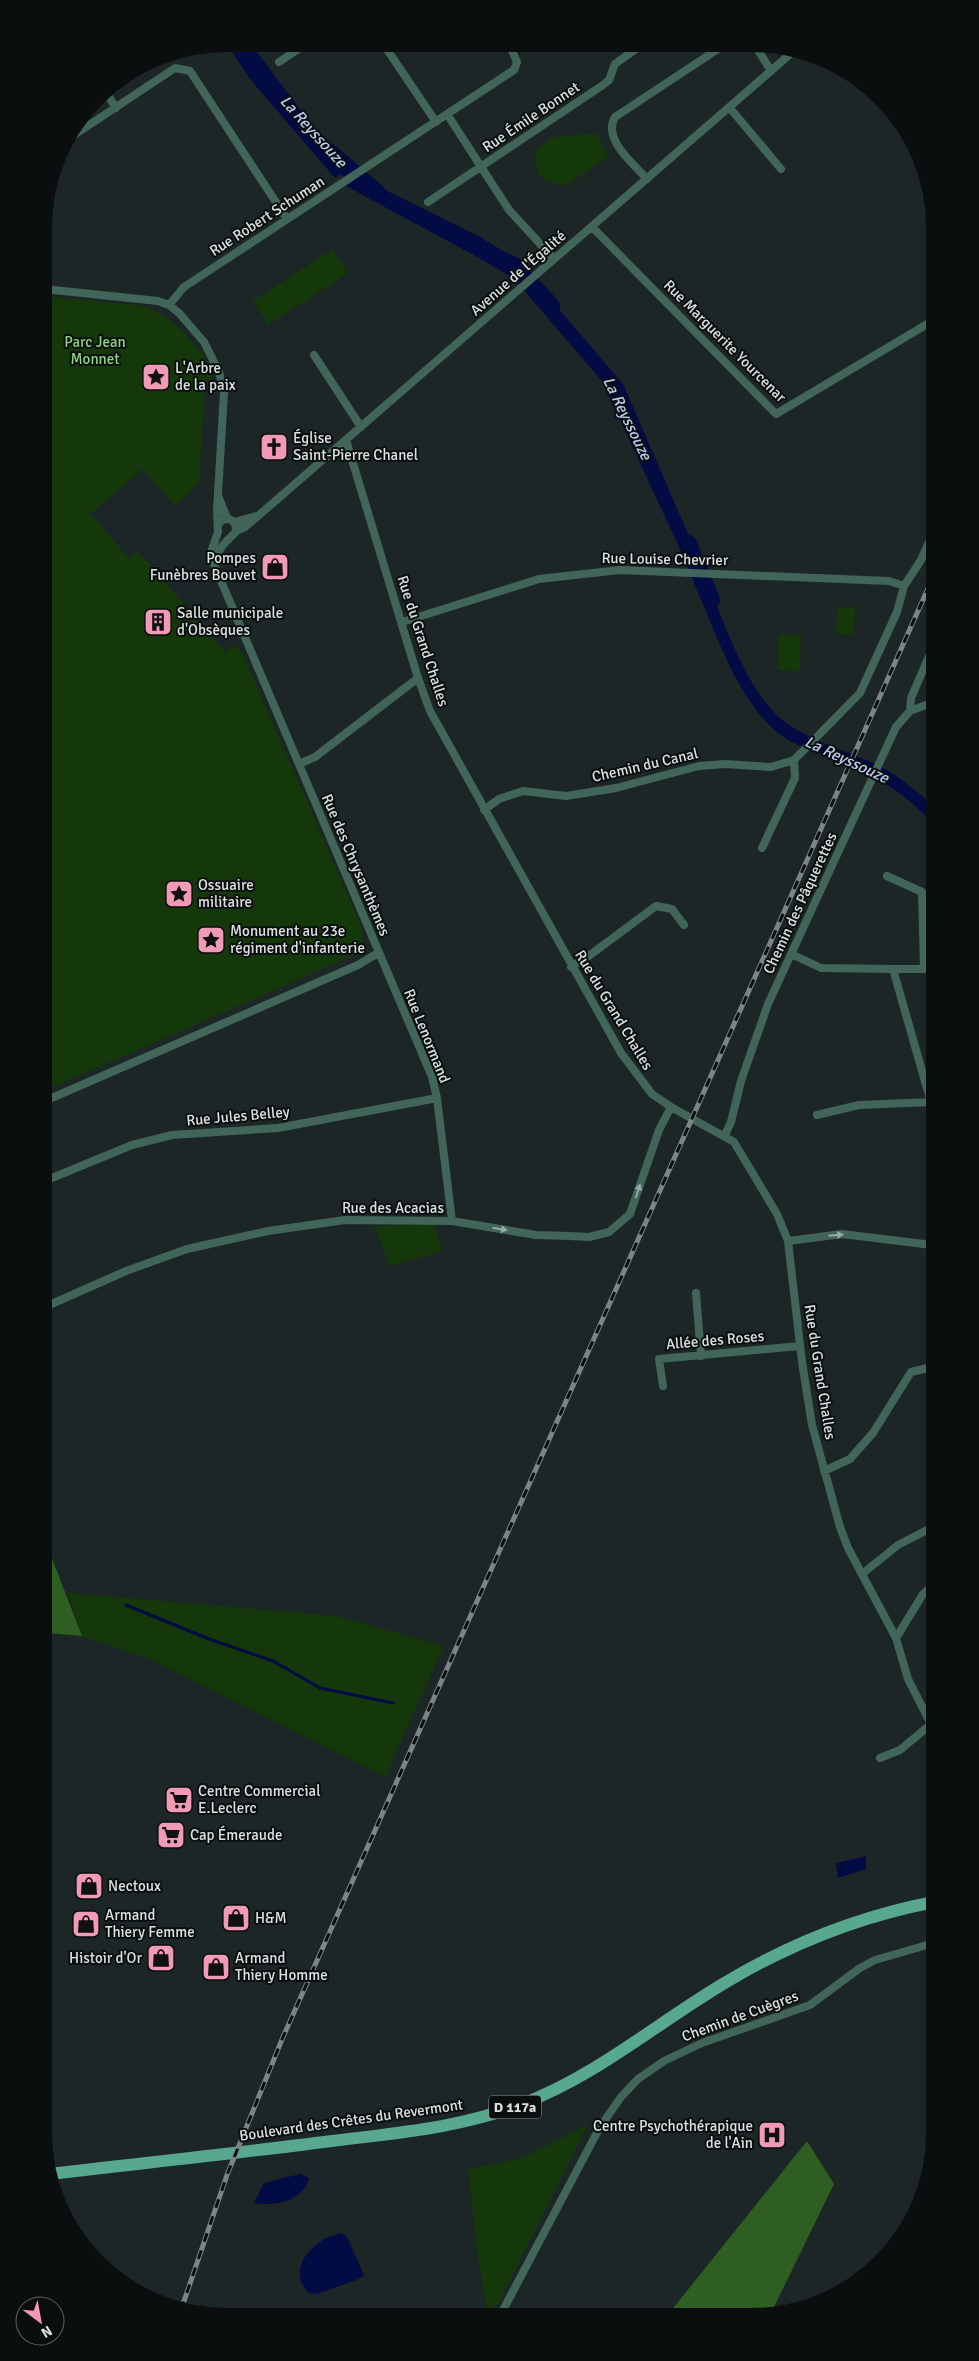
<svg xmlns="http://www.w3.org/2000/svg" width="979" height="2361" font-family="Signika,sans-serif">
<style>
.green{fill:#15380a}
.forest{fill:#2e5e22}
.water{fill:#020b43}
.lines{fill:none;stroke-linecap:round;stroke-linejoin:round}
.stream{stroke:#020b43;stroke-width:3}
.river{stroke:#020b43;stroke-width:18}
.minor{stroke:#416659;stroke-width:8}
.primary{stroke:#57a88f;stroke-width:12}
.rail-casing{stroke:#7c8585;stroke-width:5}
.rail{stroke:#0a0e0e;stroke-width:3;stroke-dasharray:9;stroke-linecap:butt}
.oneway{fill:#95aaa4}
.labels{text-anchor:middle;stroke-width:4;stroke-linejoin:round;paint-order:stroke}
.shield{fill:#0a0e0e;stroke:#9ca2a2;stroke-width:1}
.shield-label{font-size:14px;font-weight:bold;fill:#dae1e1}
.street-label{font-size:15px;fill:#dae1e1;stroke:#0a0e0e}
.park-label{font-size:15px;fill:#90d47f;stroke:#0a0e0e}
.poi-label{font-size:15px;fill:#dae1e1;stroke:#0a0e0e;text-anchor:start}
.water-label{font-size:16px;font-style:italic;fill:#bbccf0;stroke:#0a0e0e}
</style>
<rect width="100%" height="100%" fill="#1c2627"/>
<!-- green -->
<path class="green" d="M596 133 609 156 565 186C540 180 535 177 535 151L550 138Z
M333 249 348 273 268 325 253 301Z
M44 296 144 306 166 317 184 332 204 356 212 376 205 385 199 483 175 506 143 469 90 514 129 558 138 551 225 652 235 645 243 655 362 928 363 945 352 956 47 1090Z
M837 607H855L854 635 836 634Z
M779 634 801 635 800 671 777 670Z
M434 1224 443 1251 390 1266 374 1226Z
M68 1593 337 1616 444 1646 385 1777 149 1659 82 1636Z
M588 2125 498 2304 486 2308 477 2250 468 2169 520 2159Z"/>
<!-- forest -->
<path class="forest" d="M48 1548 82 1636 48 1633Z
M807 2141 834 2184 772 2311 670 2312Z"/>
<!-- water -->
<path class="water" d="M227 44H251L317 132 351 168 335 178 250 79Z
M362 176 367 181 480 237 523 263 531 271 516 284 513 278 481 259 346 186Z
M539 286 623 384 702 566 687 564 602 381 528 295Z
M705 578C726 624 748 700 792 727 819 744 851 752 879 766 896 774 911 787 926 799L929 796 931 822C909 796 875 775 843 762 822 753 796 748 777 732 736 698 714 628 693 580Z
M866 1856V1869L838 1878 836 1863Z
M300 2174 309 2178C304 2201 274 2207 254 2203L264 2183Z
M342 2233 347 2237 364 2275 359 2279 317 2294 309 2293C284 2269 315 2237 342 2233Z"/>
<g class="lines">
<!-- stream -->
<path class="stream" d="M126 1605 209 1639 273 1661 320 1688 393 1703"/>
<!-- river -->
<path class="river" d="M330 153 377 193
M506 262 514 266 551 306
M688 544 711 600"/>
<!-- minor -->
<path class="minor" d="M384 45 436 122
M756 47 771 71
M279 62 306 44
M105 91 116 108
M729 107 781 169
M447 114 509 210 554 259
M68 139 175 68 190 71 287 219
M647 179C633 163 602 139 615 117L721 47
M428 202 603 85 609 80 615 64 640 46
M592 227 776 414 929 323
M44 289 158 301 169 305 179 313 204 342 219 372 224 392 217 511 218 532 210 555 432 1077 437 1098 452 1221
M169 305 184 287 514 70 517 62 510 46
M314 355 361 427
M346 440 418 678 430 711 621 1053 652 1094 671 1107 734 1142 777 1214 788 1241 802 1362 812 1425 840 1527 848 1548 896 1638 908 1679 934 1730
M219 498 227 518
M234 522 256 516
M236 531 245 527 258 516 795 50
M214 564C219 548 223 544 235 533 239 522 228 514 219 523
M402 622 539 579 620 570 889 581 904 586
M910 711 911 698 930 654
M299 764 315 757 418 678
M484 810 499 799 523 791 566 796 616 788 699 766 725 764 771 767 794 760 860 693 897 612 904 586 921 560 930 540
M762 848 795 778 794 760
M887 876 922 892 924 969
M791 954 821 968 893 969 932 1106
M571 967 586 958 656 906 672 909 684 925
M893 969H931
M47 1100 358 965 378 953
M817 1115 859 1105 932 1102
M725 1135 731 1122 741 1081 768 1004 896 727 910 711 931 703
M47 1180 132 1145 172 1135 278 1128 437 1098
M788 1241 842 1234 932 1245
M696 1293 701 1356
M47 1306 126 1271 187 1249 268 1231 345 1220 452 1221 536 1235 569 1236 589 1237 609 1232 630 1214 659 1130 671 1107
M663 1386 659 1359 800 1346
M824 1471 850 1459 873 1433 911 1372 928 1368 933 1371
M862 1574 898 1545 933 1527
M896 1638 923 1594 931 1587
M880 1758 900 1750 930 1725
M502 2312 600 2127 621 2097 638 2079 664 2061 702 2043 810 2005 860 1968 875 1960 934 1943"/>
<!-- primary -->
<path class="primary" d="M50 2174C144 2163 238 2153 332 2141 395 2133 461 2128 522 2104 598 2075 658 2022 728 1981 792 1943 861 1916 934 1902"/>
<defs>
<path id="rail" d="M181 2310 227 2175 283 2037 930 584"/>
</defs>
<!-- rail casing -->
<use href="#rail" class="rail-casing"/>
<!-- rail -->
<use href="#rail" class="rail"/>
</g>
<!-- one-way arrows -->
<defs><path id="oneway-solid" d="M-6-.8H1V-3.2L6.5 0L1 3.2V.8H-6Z" transform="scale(1.25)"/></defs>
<g class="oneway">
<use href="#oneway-solid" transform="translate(638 1191) rotate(-72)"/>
<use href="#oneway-solid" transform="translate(500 1229) rotate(9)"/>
<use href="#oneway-solid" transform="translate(836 1235) rotate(-5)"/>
</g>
<!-- icons -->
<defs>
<symbol id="sight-square" viewBox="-11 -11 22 22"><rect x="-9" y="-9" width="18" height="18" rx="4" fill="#f09ab5" stroke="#0a0e0e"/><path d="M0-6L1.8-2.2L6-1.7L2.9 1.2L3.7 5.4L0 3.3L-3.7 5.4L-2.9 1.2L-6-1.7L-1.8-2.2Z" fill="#111"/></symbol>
<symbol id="church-square" viewBox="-11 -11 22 22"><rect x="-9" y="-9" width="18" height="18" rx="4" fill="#f09ab5" stroke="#0a0e0e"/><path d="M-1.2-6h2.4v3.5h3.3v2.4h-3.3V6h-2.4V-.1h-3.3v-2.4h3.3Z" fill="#111"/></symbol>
<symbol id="shop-square" viewBox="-11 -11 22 22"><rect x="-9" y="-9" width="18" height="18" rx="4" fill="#f09ab5" stroke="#0a0e0e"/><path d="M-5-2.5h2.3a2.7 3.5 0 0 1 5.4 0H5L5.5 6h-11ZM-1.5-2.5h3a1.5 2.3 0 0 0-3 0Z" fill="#111"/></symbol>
<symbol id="building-square" viewBox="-11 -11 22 22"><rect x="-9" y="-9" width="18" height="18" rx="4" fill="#f09ab5" stroke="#0a0e0e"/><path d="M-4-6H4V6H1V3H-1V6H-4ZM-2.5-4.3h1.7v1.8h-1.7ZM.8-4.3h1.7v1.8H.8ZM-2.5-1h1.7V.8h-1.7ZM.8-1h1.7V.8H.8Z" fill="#111"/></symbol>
<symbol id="supermarket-square" viewBox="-11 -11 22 22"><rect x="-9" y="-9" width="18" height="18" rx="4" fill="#f09ab5" stroke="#0a0e0e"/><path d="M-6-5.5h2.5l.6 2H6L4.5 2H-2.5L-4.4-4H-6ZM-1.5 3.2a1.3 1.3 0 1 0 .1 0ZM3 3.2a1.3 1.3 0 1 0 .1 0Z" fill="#111"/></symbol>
<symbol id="hospital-square" viewBox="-11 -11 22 22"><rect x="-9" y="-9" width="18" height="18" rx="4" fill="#f09ab5" stroke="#0a0e0e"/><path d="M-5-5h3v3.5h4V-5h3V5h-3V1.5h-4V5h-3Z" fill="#111"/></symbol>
</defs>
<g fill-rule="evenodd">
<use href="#sight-square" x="140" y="361" width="32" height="32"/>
<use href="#church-square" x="258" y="431" width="32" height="32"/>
<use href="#shop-square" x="259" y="551" width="32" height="32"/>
<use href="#building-square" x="142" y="606" width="32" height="32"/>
<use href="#sight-square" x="163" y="878" width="32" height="32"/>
<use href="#sight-square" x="195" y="924" width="32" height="32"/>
<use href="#supermarket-square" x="163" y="1784" width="32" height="32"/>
<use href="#supermarket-square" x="155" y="1819" width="32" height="32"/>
<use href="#shop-square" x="73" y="1870" width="32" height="32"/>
<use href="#shop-square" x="220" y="1902" width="32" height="32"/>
<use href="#shop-square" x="70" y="1908" width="32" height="32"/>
<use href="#shop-square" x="145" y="1942" width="32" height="32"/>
<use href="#shop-square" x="200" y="1951" width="32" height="32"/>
<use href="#hospital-square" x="756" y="2119" width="32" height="32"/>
</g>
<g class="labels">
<!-- shield labels -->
<rect class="shield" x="489" y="2095.5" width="52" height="23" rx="4"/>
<g class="shield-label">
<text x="515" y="2112">D 117a</text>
</g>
<!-- street labels -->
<g class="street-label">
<text transform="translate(531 117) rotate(-34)" y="5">Rue Émile Bonnet</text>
<text transform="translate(267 216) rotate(-33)" y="5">Rue Robert Schuman</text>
<text transform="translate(518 273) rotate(-41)" y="5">Avenue de l'Égalité</text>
<text transform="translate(725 341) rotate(45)" y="5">Rue Marguerite Yourcenar</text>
<text transform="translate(665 559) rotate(1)" y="5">Rue Louise Chevrier</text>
<text transform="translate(423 641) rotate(72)" y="5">Rue du Grand Challes</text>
<text transform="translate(645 765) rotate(-13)" y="5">Chemin du Canal</text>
<text transform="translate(356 865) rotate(67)" y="5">Rue des Chrysanthèmes</text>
<text transform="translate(800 903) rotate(-65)" y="5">Chemin des Pâquerettes</text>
<text transform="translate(614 1010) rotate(59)" y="5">Rue du Grand Challes</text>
<text transform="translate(427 1036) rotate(68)" y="5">Rue Lenormand</text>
<text transform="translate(238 1116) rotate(-5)" y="5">Rue Jules Belley</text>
<text x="393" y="1213">Rue des Acacias</text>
<text transform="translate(715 1340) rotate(-5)" y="5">Allée des Roses</text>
<text transform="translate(820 1372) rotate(81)" y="5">Rue du Grand Challes</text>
<text transform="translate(740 2016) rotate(-20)" y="5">Chemin de Cuègres</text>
<text transform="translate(351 2120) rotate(-8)" y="5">Boulevard des Crêtes du Revermont</text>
</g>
<!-- park labels -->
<g class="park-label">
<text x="95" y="347">Parc Jean<tspan x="95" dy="17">Monnet</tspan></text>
</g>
<!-- poi labels -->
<g class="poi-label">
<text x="175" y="373">L'Arbre<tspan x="175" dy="17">de la paix</tspan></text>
<text x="293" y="443">Église<tspan x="293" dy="17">Saint-Pierre Chanel</tspan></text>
<text x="256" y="563" text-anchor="end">Pompes<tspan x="256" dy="17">Funèbres Bouvet</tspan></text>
<text x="177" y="618">Salle municipale<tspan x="177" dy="17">d'Obsèques</tspan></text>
<text x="198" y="890">Ossuaire<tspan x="198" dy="17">militaire</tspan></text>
<text x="230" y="936">Monument au 23e<tspan x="230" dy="17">régiment d'infanterie</tspan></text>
<text x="198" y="1796">Centre Commercial<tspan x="198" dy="17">E.Leclerc</tspan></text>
<text x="190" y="1840">Cap Émeraude</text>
<text x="108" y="1891">Nectoux</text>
<text x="105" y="1920">Armand<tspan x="105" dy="17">Thiery Femme</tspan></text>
<text x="255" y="1923">H&amp;M</text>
<text x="142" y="1963" text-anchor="end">Histoir d'Or</text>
<text x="235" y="1963">Armand<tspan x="235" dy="17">Thiery Homme</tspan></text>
<text x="753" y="2131" text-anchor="end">Centre Psychothérapique<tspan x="753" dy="17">de l'Ain</tspan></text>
</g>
<!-- water labels -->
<g class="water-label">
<text transform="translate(314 131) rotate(48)" y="6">La Reyssouze</text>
<text transform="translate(628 418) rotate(64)" y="6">La Reyssouze</text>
<text transform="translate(847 759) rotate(25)" y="6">La Reyssouze</text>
</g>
</g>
<!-- crop -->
<path d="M0 0H979V2361H0ZM227 52H751A175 175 0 0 1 926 227V2133A175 175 0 0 1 751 2308H227A175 175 0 0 1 52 2133V227A175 175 0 0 1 227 52Z" fill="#0a0e0e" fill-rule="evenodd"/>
<!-- north arrow -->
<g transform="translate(40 2321) rotate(148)"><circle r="24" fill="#0a0e0e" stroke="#5d6262"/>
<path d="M0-4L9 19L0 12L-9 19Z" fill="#f09ab5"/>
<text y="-8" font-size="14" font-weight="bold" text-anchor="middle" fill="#dae1e1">N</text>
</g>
</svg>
